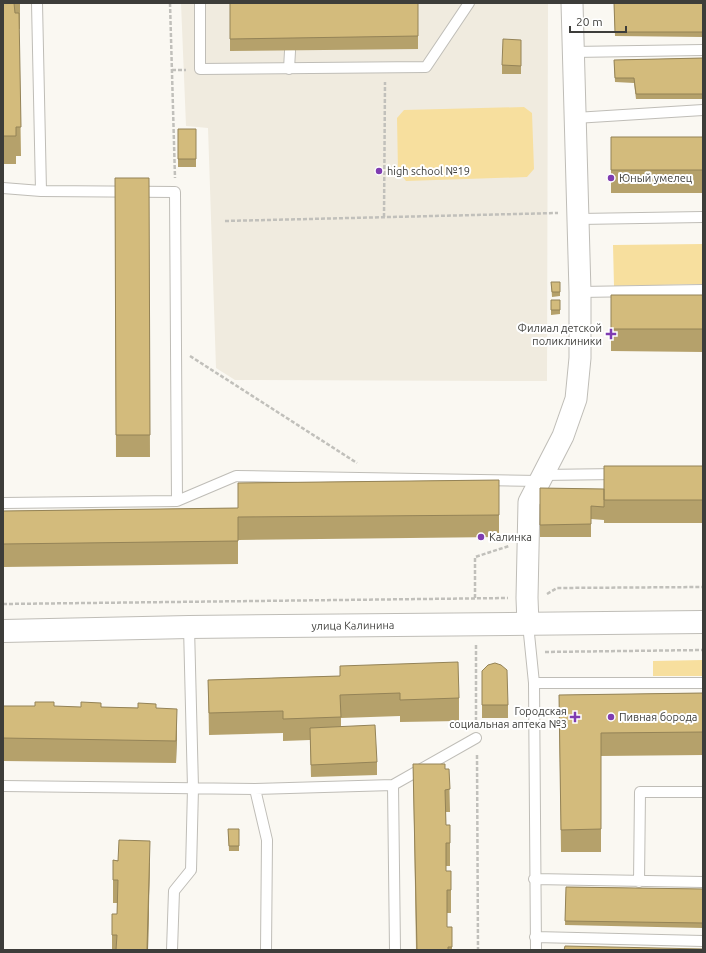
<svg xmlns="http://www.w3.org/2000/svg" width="706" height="953" font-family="Ubuntu,sans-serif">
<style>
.built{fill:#f0ebdf}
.green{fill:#f7df9e}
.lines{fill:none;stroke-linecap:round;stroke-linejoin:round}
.service-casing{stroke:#bfbdb7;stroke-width:12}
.minor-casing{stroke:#bfbdb7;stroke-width:23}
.secondary-casing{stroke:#bfbdb7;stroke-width:24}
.path{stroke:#c1c0bb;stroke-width:2.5;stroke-dasharray:4 2;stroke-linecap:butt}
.service{stroke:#fff;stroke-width:10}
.minor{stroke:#fff;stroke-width:21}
.secondary{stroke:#fff;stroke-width:22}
.wall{fill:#b5a16b}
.shaded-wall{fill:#948357}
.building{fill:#d3bb7c;stroke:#948357}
.poi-dot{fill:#7f3cb1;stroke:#fff;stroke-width:1.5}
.labels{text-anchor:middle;stroke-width:4;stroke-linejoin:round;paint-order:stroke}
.poi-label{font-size:11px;fill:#3d3d3a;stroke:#fff;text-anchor:start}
.street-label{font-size:11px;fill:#3d3d3a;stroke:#fff}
</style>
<rect width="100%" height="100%" fill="#faf8f2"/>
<!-- built -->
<path class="built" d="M181 3H548L547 381 235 380 216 368 208 128 186 126Z"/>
<!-- green -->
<path class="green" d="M524 107 532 113 534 169 527 177 406 181 398 171 397 118 404 110Z
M703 244V284L614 286 613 245Z
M703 660V676H653V661Z"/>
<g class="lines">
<defs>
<path id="service" d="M37 3 41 191
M200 3V69L426 67 469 3
M573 52 703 50
M289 69 290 51
M575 118 703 110
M3 188 41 191 175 192 177 501
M579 219 703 217
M580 292 703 290
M542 475 617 474
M3 503 177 501 236 476 539 481
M528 624 534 683 536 950
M534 683H703
M393 785 395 950
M3 786 255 789 393 785 476 738
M255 789 267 840 266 950
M534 879 703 882
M639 882 640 792H703
M535 937 703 941
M172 950 174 891 191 870 193 788 189 627"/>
<path id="minor" d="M528 624 527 598 529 502 563 436 576 399 580 358V292L572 3"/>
<g id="secondary">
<path id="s1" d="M3 631 189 627 703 622"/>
</g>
</defs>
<!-- service casing -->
<use href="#service" class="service-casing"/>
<!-- minor casing -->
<use href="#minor" class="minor-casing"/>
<!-- secondary casing -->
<use href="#secondary" class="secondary-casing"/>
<!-- path -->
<path class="path" d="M170 3 175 178
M172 70H186
M384 217 385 82
M225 221 558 213
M190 356 357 463
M547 594 557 588 703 587
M475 598V557L509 546
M3 604 508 598
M476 645V726
M545 652 703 650
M477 755 478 950"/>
<!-- service -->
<use href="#service" class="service"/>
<!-- minor -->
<use href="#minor" class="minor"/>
<!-- secondary -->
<use href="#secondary" class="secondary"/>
</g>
<!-- wall -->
<path class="wall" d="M3 3H20V29H19L21 156H16V164H3Z
M230 3H418V49L230 51Z
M614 3H703V37L615 36Z
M521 40V74H502V65Z
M703 58V99H636L634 83 615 82 614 60Z
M178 129H196V167H178Z
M611 137H703V193H611Z
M115 178H149L150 457H116Z
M551 282H560V296L552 297Z
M611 295H703V352L611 351Z
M551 300H560V314L551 315Z
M703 466V523H604V517V520L591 519V537H540V488L604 489Z
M499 480V537L238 540V564L3 567V511L238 508V483Z
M482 671 508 705V718H482Z
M340 676 459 698V721L400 722V716L341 718V727L377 762V775L311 777 310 740 283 741V733L209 735 208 680Z
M703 693V755L601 756V852H561L559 695Z
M3 706 156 708 177 731 176 763 3 761Z
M413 764 445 769H449L450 812H446V825H450V866H446V871H451V913H447V927H452V950H416Z
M228 829H239V851H229Z
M113 860 150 863 148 950H112V914H117V903H113Z
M566 887 703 889V928L565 925Z"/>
<!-- shaded-wall -->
<path class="shaded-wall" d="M177 709V731L176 763V741Z
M150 841 148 950H147Z"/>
<!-- building -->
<path class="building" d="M3 3H14L15 13H19L21 127H16V136H3Z
M230 3H418V36L230 39Z
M614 3H703V32H615Z
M503 39 521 40V66L502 65Z
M703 58V94H636L634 78H615L614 60Z
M178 129H196V159H178Z
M611 137H703V170H611Z
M115 178H149L150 435H116Z
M551 282H560V292H552Z
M611 295H703V329H611Z
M551 300H560V310H551Z
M604 466H703V500H604Z
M499 480V515L238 517V541L3 544V511L238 508V483Z
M540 488 604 489V507L591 506V524L540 525Z
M458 662 459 698 400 700V693L340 695 341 717 283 719V711L209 713 208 680 340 676V666Z
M495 663 501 665 507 670 508 705H482V671L488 665Z
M703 693V732L601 733V829L561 830 559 695Z
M35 702H54V706L81 707V702L101 703V707L138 708V703L156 704V708L177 709 176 741 3 738V706H35Z
M375 725 377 762 311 765 310 728Z
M413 764H445V769H449L450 789 445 790 446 825H450V843H446V871H451V890H447V927H452V947H448V950H417Z
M228 829H239V846H229Z
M119 840 150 841 147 950H116L117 935H112V914H117L118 880H113V860L118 861Z
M566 887 703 889V923L565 921Z
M565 946 703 949V950H564Z"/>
<!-- markers -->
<g class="poi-dot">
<circle cx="379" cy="171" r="4"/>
<circle cx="611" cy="178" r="4"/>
<path d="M609 328h4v4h4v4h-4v4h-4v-4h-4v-4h4z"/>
<circle cx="481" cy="537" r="4"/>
<path d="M573 711h4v4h4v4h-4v4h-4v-4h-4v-4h4z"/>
<circle cx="611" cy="717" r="4"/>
</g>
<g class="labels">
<!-- poi labels -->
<g class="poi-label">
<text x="387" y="175">high school №19</text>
<text x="619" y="182">Юный умелец</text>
<text x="602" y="332" text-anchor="end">Филиал детской<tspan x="602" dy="13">поликлиники</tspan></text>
<text x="489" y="541">Калинка</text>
<text x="567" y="715" text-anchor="end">Городская<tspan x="567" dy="13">социальная аптека №3</tspan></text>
<text x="619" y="721">Пивная борода</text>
</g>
<!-- street labels -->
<g class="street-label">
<text dy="4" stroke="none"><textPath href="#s1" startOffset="350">улица Калинина</textPath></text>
</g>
</g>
<!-- border -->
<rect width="706" height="953" fill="none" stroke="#3d3d3a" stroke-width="8"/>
<!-- scale -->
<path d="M570 26v6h56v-6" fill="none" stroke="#3d3d3a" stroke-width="2"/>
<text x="576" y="26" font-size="12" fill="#3d3d3a" stroke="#ffffff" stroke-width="3" paint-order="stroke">20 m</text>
</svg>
